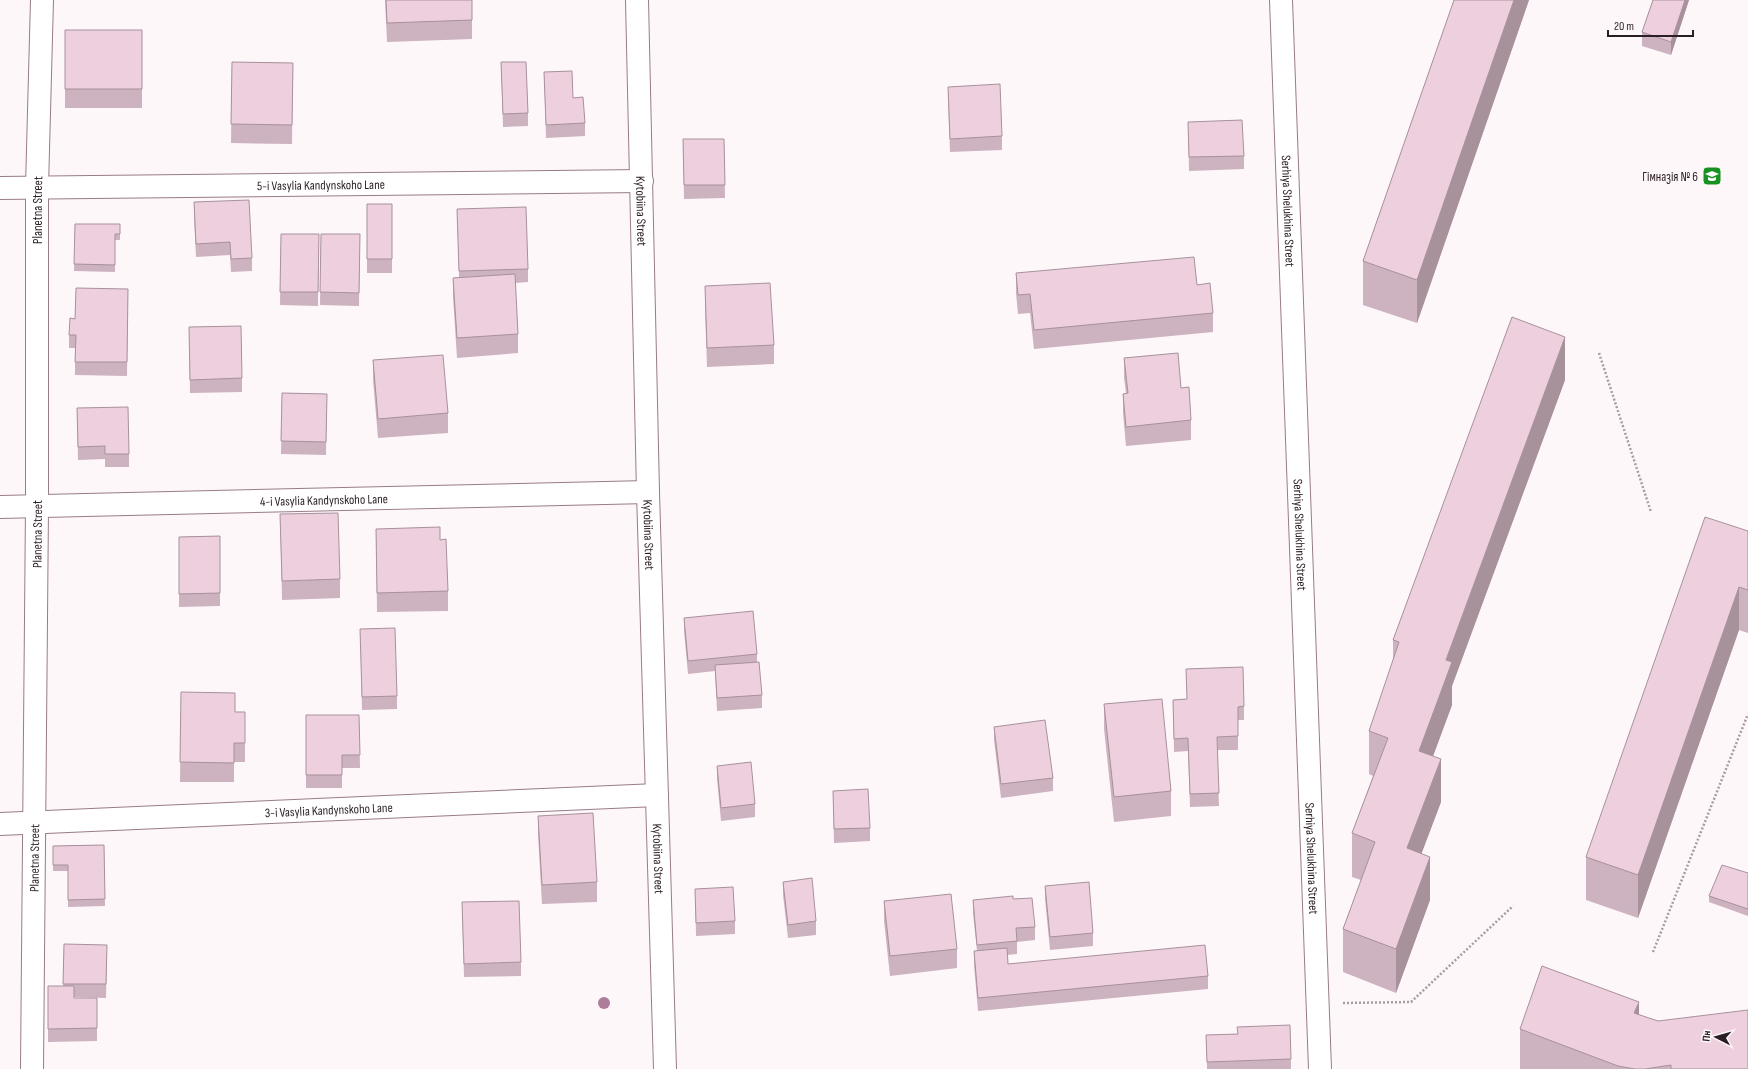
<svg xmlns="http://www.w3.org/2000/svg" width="1748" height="1069" font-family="'Sofia Sans Condensed',sans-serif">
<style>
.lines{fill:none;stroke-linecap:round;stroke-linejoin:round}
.minor-casing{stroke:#987b89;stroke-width:24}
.path{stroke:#a69da1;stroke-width:2.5;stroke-dasharray:2 2;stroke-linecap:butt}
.minor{stroke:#fff;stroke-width:22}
.tree{fill:#ae7d9a}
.wall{fill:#cdb2bf}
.shaded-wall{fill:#a7919b}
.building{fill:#eecfde;stroke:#a7919b}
.labels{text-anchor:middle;stroke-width:4;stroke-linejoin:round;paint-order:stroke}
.poi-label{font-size:13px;fill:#2a1f24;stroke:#fef7fa;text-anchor:end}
.street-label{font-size:13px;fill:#2a1f24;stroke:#fef7fa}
</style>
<rect width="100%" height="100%" fill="#fef7fa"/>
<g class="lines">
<defs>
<g id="minor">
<path id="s1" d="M637 0 648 492 665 1069"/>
<path id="s2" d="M1281 0 1320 1069"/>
<path id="s3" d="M0 188 642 181"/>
<path id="s4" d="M0 507 648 492"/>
<path id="s5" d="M0 824 657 795"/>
<path id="s6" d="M32 1069 37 506V187L42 0"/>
</g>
</defs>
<!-- minor casing -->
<use href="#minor" class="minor-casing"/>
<!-- path -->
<path class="path" d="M1599 353 1651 512
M1653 952 1748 714
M1343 1003 1411 1002 1513 906"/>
<!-- minor -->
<use href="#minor" class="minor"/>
</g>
<!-- trees -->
<circle class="tree" cx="604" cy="1003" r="6"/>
<!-- wall -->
<path class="wall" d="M385 0H472V39L387 42Z
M1454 0H1529L1417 323 1363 305V261Z
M1653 0H1689L1671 55 1642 46V32Z
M65 30H142V108H65Z
M232 62 293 63 292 144 231 143Z
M501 62 528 113V126L503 127Z
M544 72 573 98 585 123V136L546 138Z
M948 87 1002 136V150L950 152 948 100Z
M1188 122 1244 156V169L1189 171Z
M683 139H724L725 198 684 199Z
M194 202 252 258V271L231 272 230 255 196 257 194 216Z
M367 204H392V273H367Z
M457 209 528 269V282L515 283 518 334V353L457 358 453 297V278L459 277Z
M75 224H120V240H115V272L74 271Z
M281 234H319L318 306 280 305Z
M321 234H360L359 306 320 305Z
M1016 273 1197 285 1213 313V332L1034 349 1030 313 1018 314 1016 293Z
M705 286 774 345V364L707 367 705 306Z
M128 289 127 376 75 375V348H69V335L75 319Z
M189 327 242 378V392L190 393Z
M1124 358 1181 388 1191 420V440L1126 446 1123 413V394L1126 393 1124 378Z
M373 360 448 413V433L378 438 373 380Z
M1565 380 1452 686V705L1433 756 1441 802 1421 854 1430 900 1396 993 1343 972V929L1361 880 1352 877V833L1373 776 1369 774V731L1393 662V640Z
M282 393 327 394 326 455 281 454Z
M77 408 129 454V467H105V459L78 460Z
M280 514 340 579V598L282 600Z
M376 529 440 540 448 591V611L377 612Z
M1748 531V633L1739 630 1638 918 1586 900V857Z
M220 536V606L179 607V537Z
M684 618 757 654V662L762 695V708L717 711 715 671 688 674 684 631Z
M360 629 397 696V709L362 710Z
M1186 669 1244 706V720H1238V750H1217L1219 806 1190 807 1188 751 1174 752 1173 700 1187 699Z
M181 692 235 712 245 732V762H234V782H180Z
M1104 704 1171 791V816L1114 822 1104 729Z
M306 715H359L360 768H342V788H306Z
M994 727 1053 778V791L1001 798 994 740Z
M717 766 755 804V817L721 821 717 779Z
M833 791 870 828V841L834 843Z
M538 816 597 882V902L542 904 538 835Z
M104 845 105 906 68 907V871H53V846Z
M1748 873V916L1709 902V896Z
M783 882 816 921V935L788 938 783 895Z
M1045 886 1093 933V946L1050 950 1045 899Z
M695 889 735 921V934L696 936Z
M1013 899 1035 927V940L1017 942V954L1007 955 1008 964 1208 976V989L978 1011 974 965V951H977L973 913V900Z
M884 901 957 949V968L890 976 884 921Z
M462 902 521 962V976L464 977Z
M64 944 107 958 106 998 74 997V998H97V1041L48 1042V986H63Z
M1639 1015 1658 1021 1748 1069H1520V1029Z
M1237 1034 1291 1059V1069H1207L1206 1035Z"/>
<!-- shaded-wall -->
<path class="shaded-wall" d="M1514 0H1529L1417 323V280Z
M1685 0H1689L1671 55V42Z
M1565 337V380L1452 686V705L1419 794V751L1446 660Z
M1739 587V630L1638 918V875Z
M1441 759V802L1407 892V848Z
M1430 857V900L1396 993V949Z
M1639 1002V1045L1634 1013Z"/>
<!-- building -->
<path class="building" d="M386 0H472V20L387 23Z
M1454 0H1514L1417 280 1363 261Z
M1653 0H1685L1671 42 1642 32Z
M65 30H142V89H65Z
M232 62 293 63 292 125 231 124Z
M501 62H526L528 113 503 114Z
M572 71 573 98 583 97 585 123 546 125 544 72Z
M1000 84 1002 136 950 139 948 87Z
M1242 120 1244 156 1189 157 1188 122Z
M683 139H724L725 185H684Z
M249 200 252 258 231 259 230 242 196 244 194 202Z
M367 204H392V259H367Z
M526 207 528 269 459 271 457 209Z
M75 224H120V234H115V265L74 264Z
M281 234H319L318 292H280Z
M321 234H360L359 293 320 292Z
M1194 257 1197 285 1210 283 1213 313 1034 330 1030 294 1018 295 1016 273Z
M515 274 518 334 457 338 453 278Z
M770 283 774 345 707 348 705 286Z
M76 288 128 289 127 362H75L76 335H69L70 318 75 319Z
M1512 317 1565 337 1446 660 1452 662 1419 751 1441 759 1407 848 1430 857 1396 949 1343 929 1375 842 1352 833 1388 738 1369 731 1399 642 1393 640Z
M241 326 242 378 190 380 189 327Z
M1178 353 1181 388 1189 387 1191 420 1126 427 1123 394 1128 393 1124 358Z
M443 355 448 413 378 419 373 360Z
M282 393 327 394 326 442 281 441Z
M128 407 129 454H105V446L78 447 77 408Z
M338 513 340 579 282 581 280 514Z
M1705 517 1748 531V590L1739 587 1638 875 1586 857Z
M440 527V540L446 539 448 591 377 593 376 529Z
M220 536V593L179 594V537Z
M753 611 757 654 688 661 684 618Z
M395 628 397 696 362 697 360 629Z
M759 662 762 695 717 698 715 665Z
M1243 667 1244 706 1238 707V736L1217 737 1219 793 1190 794 1188 738 1174 739 1173 700 1187 699 1186 669Z
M181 692 235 693V712H245V743H234V763L180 762Z
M1162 699 1171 791 1114 797 1104 704Z
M306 715H359L360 755H342V775H306Z
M1045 720 1053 778 1001 784 994 727Z
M751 762 755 804 721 808 717 766Z
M868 789 870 828 834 829 833 791Z
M593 813 597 882 542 885 538 816Z
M104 845 105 899 68 900V865H53V846Z
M1722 865 1748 873V909L1709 896Z
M812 878 816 921 788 925 783 882Z
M1089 882 1093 933 1050 937 1045 886Z
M733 887 735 921 696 923 695 889Z
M951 894 957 949 890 956 884 901Z
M1013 896V899L1032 898 1035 927 1016 928 1017 941 977 945 973 900Z
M519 901 521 962 464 964 462 902Z
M64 944 107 945 106 984H63Z
M1205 945 1208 976 978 998 974 951 1007 948 1008 964Z
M1542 966 1639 1002 1634 1013 1658 1021 1748 1010V1069H1671V1065L1645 1069H1635L1618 1066 1520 1029Z
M48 986H74V998H97V1028L48 1029Z
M1290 1025 1291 1059 1207 1062 1206 1035 1238 1034 1237 1027Z"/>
<!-- icons -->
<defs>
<symbol id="school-square" viewBox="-11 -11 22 22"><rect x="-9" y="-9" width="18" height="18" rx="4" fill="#179222" stroke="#fef7fa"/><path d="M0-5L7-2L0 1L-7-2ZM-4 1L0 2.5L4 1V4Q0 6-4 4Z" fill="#fff"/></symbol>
</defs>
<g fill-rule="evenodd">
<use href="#school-square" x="1701" y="165" width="22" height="22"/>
</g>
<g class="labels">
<!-- poi labels -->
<g class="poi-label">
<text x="1698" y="181">Гімназія № 6</text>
</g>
<!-- street labels -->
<g class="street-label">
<text dy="5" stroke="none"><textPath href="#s3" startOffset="321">5-i Vasylia Kandynskoho Lane</textPath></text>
<text dy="5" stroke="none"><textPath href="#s6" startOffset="859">Planetna Street</textPath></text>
<text dy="5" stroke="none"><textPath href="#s1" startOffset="211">Kytobiina Street</textPath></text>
<text dy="5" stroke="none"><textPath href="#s2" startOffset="211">Serhiya Shelukhina Street</textPath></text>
<text dy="5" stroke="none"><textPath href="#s4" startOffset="324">4-i Vasylia Kandynskoho Lane</textPath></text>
<text dy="5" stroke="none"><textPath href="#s6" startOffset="535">Planetna Street</textPath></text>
<text dy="5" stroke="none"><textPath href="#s2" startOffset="535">Serhiya Shelukhina Street</textPath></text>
<text dy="5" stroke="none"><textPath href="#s1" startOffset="535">Kytobiina Street</textPath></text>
<text dy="5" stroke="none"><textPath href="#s5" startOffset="329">3-i Vasylia Kandynskoho Lane</textPath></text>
<text dy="5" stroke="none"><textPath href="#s6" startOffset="211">Planetna Street</textPath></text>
<text dy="5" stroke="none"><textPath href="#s1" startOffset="859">Kytobiina Street</textPath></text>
<text dy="5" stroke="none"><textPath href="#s2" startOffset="859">Serhiya Shelukhina Street</textPath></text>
</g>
</g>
<!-- north arrow -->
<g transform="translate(1716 1037) rotate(276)" stroke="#fef7fa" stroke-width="3" paint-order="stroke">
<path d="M0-3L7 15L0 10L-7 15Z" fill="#2a1f24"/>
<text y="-6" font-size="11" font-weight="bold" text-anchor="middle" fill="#2a1f24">Пн</text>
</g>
<!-- scale -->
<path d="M1608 30v6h85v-6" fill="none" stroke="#2a1f24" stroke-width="2"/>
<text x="1614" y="30" font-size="12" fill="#2a1f24" stroke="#fef7fa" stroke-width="3" paint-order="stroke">20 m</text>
</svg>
